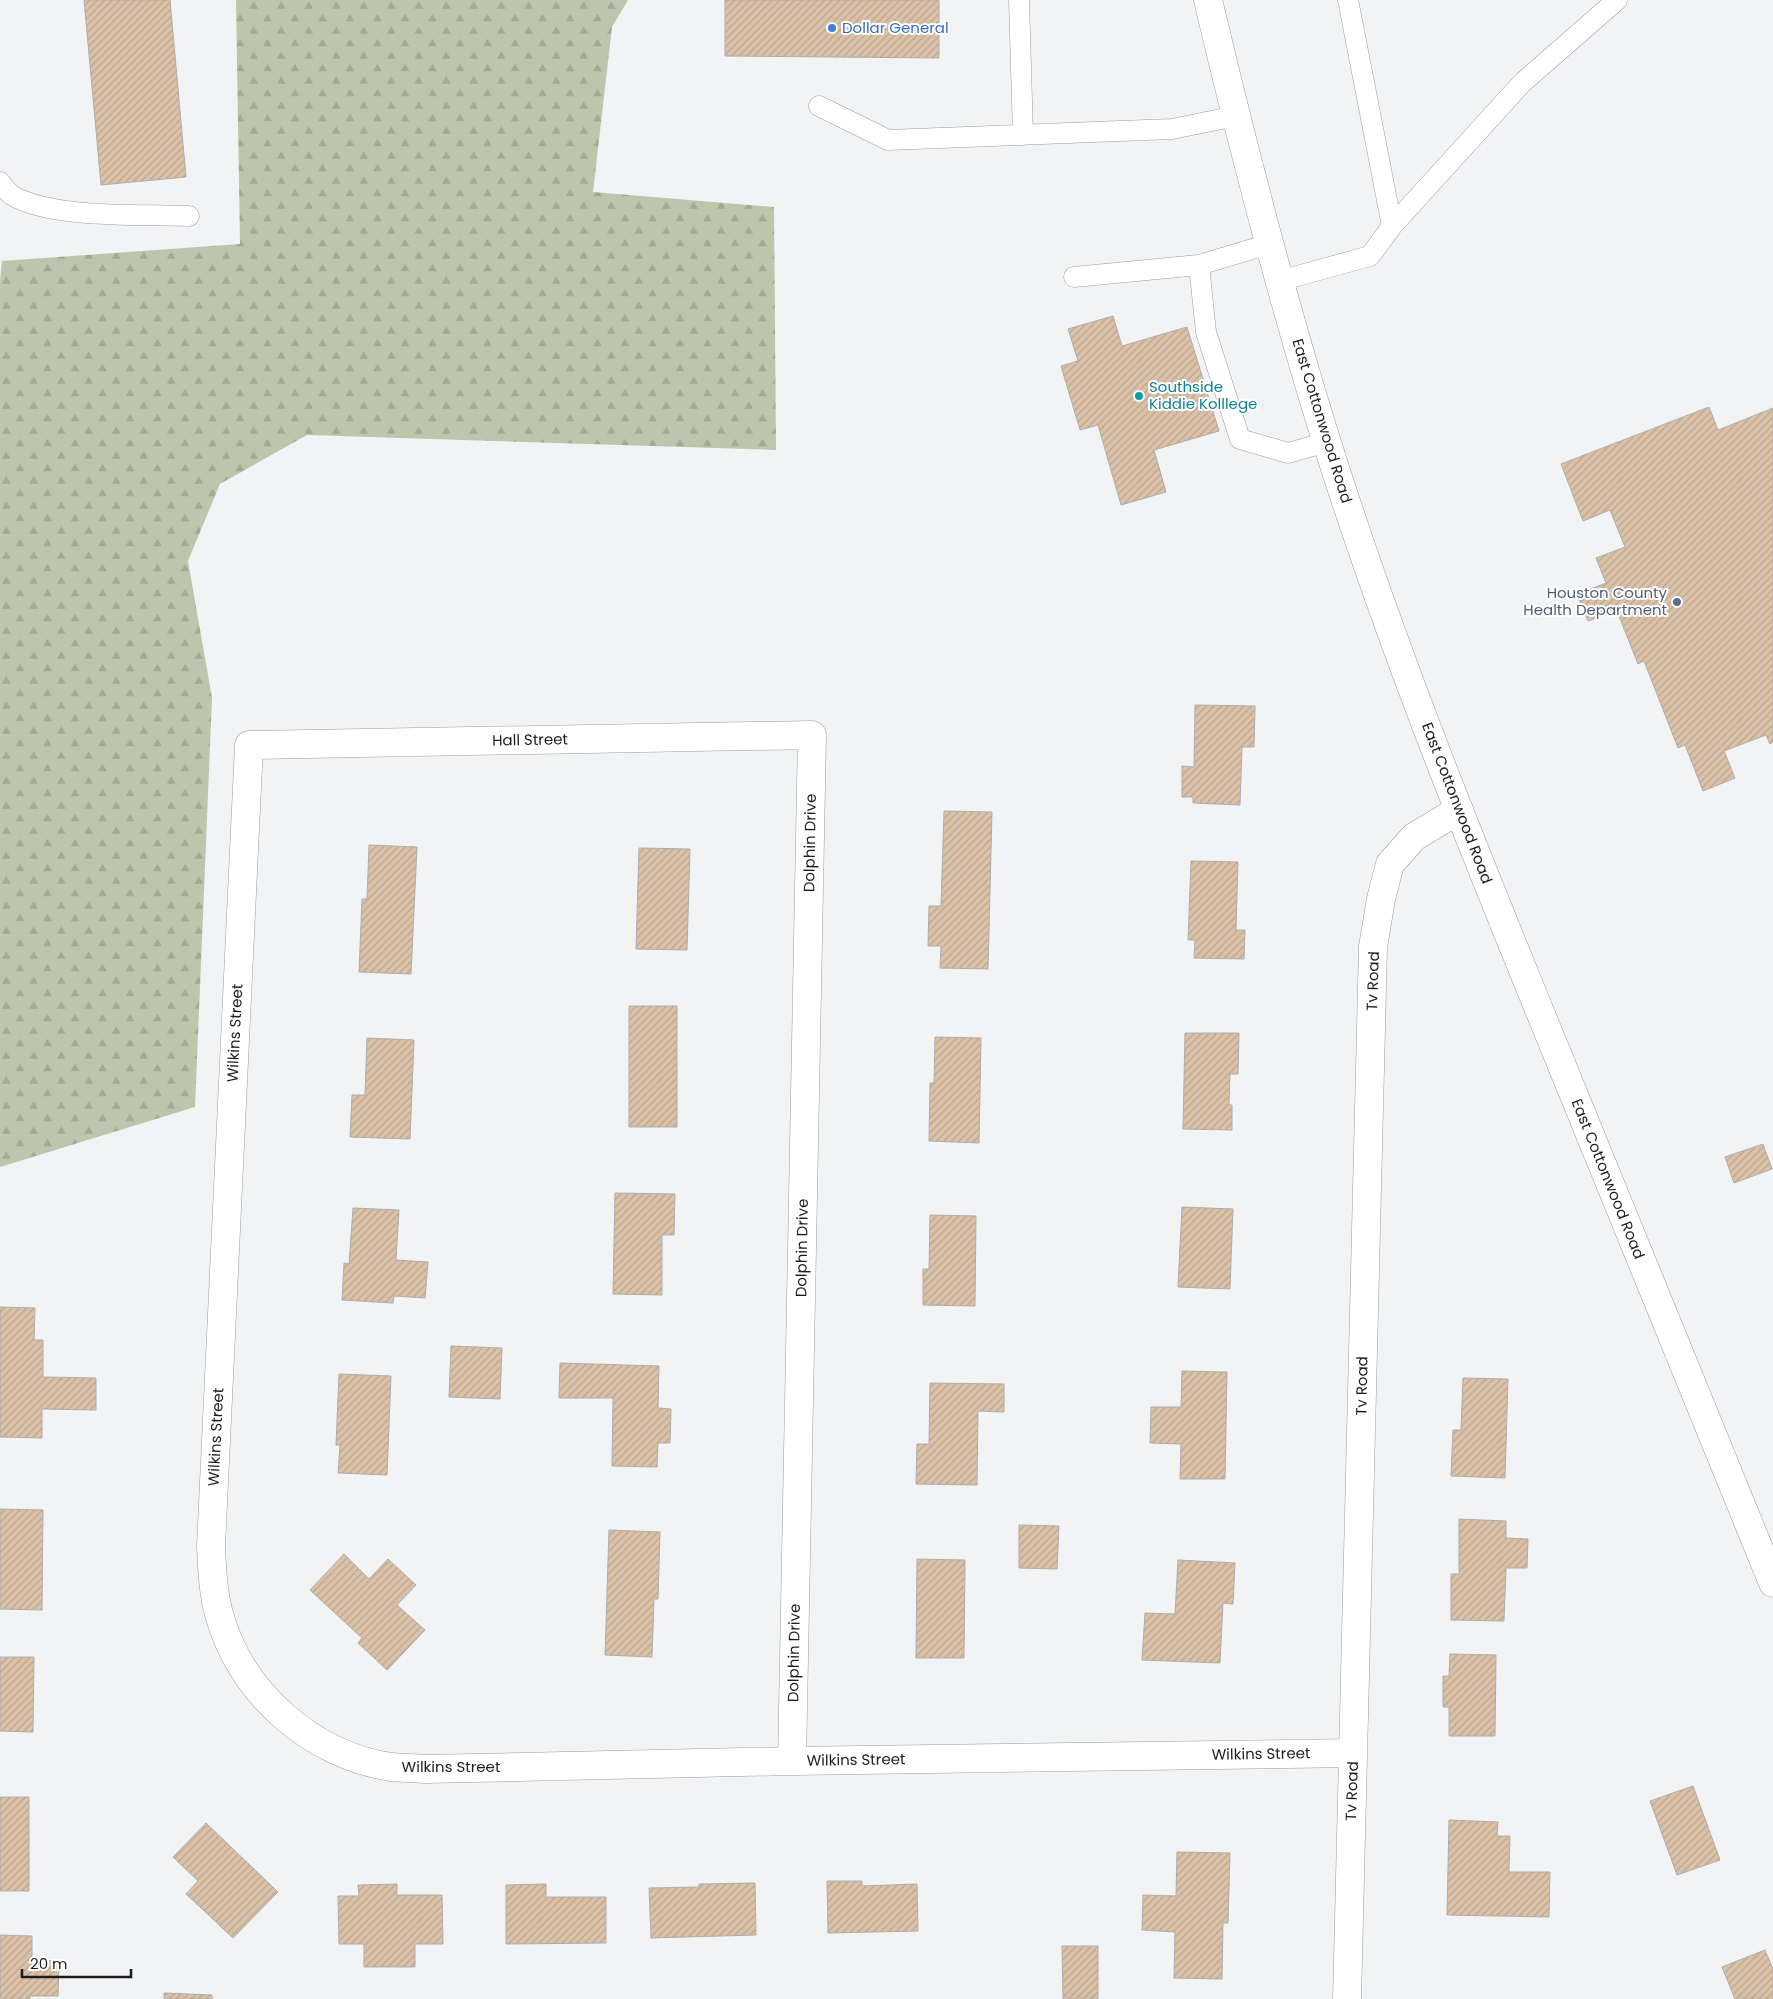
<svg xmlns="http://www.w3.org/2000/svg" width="1773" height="1999" font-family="Poppins,sans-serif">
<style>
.forest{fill:url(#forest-firs)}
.building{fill:url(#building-hatch);stroke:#afadac}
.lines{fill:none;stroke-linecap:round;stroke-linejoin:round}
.service-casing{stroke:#9a9c9d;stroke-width:21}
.minor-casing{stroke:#9a9c9d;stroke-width:29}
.secondary-casing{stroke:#9a9c9d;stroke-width:29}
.service{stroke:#fff;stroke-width:20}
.minor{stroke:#fff;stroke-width:28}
.secondary{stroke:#fff;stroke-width:28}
.shop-dot{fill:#3f7fe0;stroke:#fff;stroke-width:2}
.culture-dot{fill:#0f9aa8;stroke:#fff;stroke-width:2}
.service-dot{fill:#5c6f8a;stroke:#fff;stroke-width:2}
.labels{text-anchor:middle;stroke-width:4;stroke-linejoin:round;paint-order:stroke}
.shop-label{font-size:15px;fill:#366cbe;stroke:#fff;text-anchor:start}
.culture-label{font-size:15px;fill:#0d838f;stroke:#fff;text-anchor:start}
.street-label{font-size:15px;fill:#1c1c1d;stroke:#fff}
.service-label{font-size:15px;fill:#4e5e75;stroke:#fff;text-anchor:end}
</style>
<defs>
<pattern id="forest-firs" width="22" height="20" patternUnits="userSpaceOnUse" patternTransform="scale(1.25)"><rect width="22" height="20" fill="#bdc6ac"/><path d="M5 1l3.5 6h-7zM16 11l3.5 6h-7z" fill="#a2aa94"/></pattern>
<pattern id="building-hatch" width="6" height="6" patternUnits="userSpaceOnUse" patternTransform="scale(1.25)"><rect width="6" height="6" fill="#dbc1a7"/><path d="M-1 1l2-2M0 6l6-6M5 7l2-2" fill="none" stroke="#bba58f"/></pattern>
</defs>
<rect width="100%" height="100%" fill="#f1f3f4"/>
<!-- forest -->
<path class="forest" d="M236 0H628L612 27 593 192 774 207 776 450 307 435 220 484 188 561 212 698 195 1107 0 1167V281L2 261 240 244Z"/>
<!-- building -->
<path class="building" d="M84 0H170L186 177 101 185Z
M725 0H939V58L725 56Z
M1113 316 1122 346 1187 327 1219 431 1154 450 1166 492 1121 505 1098 425 1080 430 1061 366 1078 361 1068 329Z
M1709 407 1718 430 1773 408V742L1770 744 1766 735 1724 751 1735 778 1703 791 1685 745 1678 748 1644 661 1638 664 1617 611 1588 621 1577 594 1606 583 1596 558 1625 547 1610 510 1583 521 1561 464Z
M1195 705 1255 706 1254 747H1242L1240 805 1193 803V797H1182V766L1194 767Z
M944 811 992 812 988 969 940 968 941 946H928L929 906H941Z
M369 845 417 847 411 974 359 972 362 899H367Z
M639 848 690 849 687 950 636 949Z
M1191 861 1238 862 1236 930H1245L1244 959 1194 958 1195 940H1188Z
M629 1006H677V1127H629Z
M1185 1033H1239L1238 1074H1230L1229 1105H1232V1130L1183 1129Z
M935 1037 981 1038 979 1143 929 1141 930 1083H934Z
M367 1038 414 1040 410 1139 350 1137 352 1095H365Z
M1763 1144 1772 1169 1734 1183 1725 1157Z
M615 1193 675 1194 674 1235H662V1295L613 1294Z
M1182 1207 1233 1209 1230 1289 1178 1287Z
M353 1208 399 1210 396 1260 428 1262 425 1298 394 1296 393 1303 342 1300 344 1263 349 1264Z
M930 1215 976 1216 975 1306 923 1305V1269H929Z
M0 1307 35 1308 34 1340H43V1377L96 1378V1410L42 1409V1438L0 1437Z
M451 1346 502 1348 500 1399 449 1397Z
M560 1363 659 1366 658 1408 671 1409 670 1443H658L657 1467 612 1466 613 1398H559Z
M1182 1371 1227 1372 1225 1479H1180L1181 1444 1150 1443 1151 1407H1181Z
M339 1374 391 1376 387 1475 338 1473 340 1445H336Z
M1463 1378 1508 1379 1505 1478 1451 1476 1453 1430H1461Z
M930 1383 1004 1384V1412L978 1411 977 1485 916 1484 917 1444H929Z
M0 1509 43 1510 42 1610 0 1609Z
M1459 1519 1506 1521V1538L1528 1539 1527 1568H1506L1504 1621 1451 1620V1574H1459Z
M1019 1525 1059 1526 1057 1569 1019 1568Z
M609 1530 660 1532 658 1599H654L652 1657 605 1655Z
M344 1554 369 1579 388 1559 416 1585 397 1605 425 1630 387 1670 358 1643 362 1638 310 1590Z
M917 1559 965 1560 964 1658H916Z
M1178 1560 1235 1563 1233 1604 1223 1603 1220 1663 1142 1660 1145 1613 1175 1614Z
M1450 1654 1496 1655 1495 1736H1449V1707H1443V1676H1449Z
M0 1657H34L33 1732 0 1731Z
M1693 1786 1720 1860 1677 1875 1650 1801Z
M0 1797H29V1891H0Z
M1449 1820 1498 1822 1497 1836H1510L1509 1872H1550L1549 1917 1447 1915Z
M206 1823 278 1892 233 1938 186 1894 198 1881 173 1857Z
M1177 1852 1230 1853 1228 1923H1223L1222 1979 1174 1978 1175 1932 1142 1930 1143 1895 1176 1896Z
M827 1881H862V1886L917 1884 918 1931 828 1933Z
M755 1883 756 1935 651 1938 649 1888 699 1887V1884Z
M397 1884V1895H442L443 1944H415V1967H364V1944H339L338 1896H359L358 1885Z
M546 1884V1897H606V1943L506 1944V1885Z
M0 1935 32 1936V1960L59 1961 58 1996H30V1999H0Z
M1062 1946H1098V1999H1063Z
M1765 1950 1773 1969V1999H1735L1722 1967Z
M164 1993 212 1995V1999H164Z"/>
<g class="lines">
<defs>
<path id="service" d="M1019 0 1023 135
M1348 0 1392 226
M819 106 888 140 1172 129 1236 116
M0 182C4 187 8 193 13 196 55 219 140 214 189 216
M1199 265 1206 332 1240 439 1288 453 1327 442
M1074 277 1199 265 1269 244
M1279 281 1370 256 1392 226 1522 83 1617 0"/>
<path id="minor" d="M792 1761 812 735 249 745 211 1546C212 1569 213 1592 219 1614 240 1692 311 1755 391 1767 403 1768 414 1768 425 1769L792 1761 1353 1753
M1347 1999 1373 947 1381 899 1390 864 1414 837 1459 810"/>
<path id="secondary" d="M1208 0C1245 156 1285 312 1334 465 1398 664 1477 858 1556 1051 1628 1228 1701 1406 1773 1583"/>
</defs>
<!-- service casing -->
<use href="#service" class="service-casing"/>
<!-- minor casing -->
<use href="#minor" class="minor-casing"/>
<!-- secondary casing -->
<use href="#secondary" class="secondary-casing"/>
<!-- service -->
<use href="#service" class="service"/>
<!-- minor -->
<use href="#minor" class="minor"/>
<!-- secondary -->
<use href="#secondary" class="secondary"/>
</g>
<!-- markers -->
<circle class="shop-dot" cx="832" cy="28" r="5"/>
<circle class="culture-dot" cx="1139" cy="396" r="5"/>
<circle class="service-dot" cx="1677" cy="602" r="5"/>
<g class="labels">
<!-- shop labels -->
<g class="shop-label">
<text x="842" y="33">Dollar General</text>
</g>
<!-- culture labels -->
<g class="culture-label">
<text x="1149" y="392">Southside<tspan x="1149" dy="17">Kiddie Kolllege</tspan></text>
</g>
<!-- street labels -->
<g class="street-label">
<text transform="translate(1322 421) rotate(73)" y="5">East Cottonwood Road</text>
<text transform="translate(530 740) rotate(-1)" y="5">Hall Street</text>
<text transform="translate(1457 803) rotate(69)" y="5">East Cottonwood Road</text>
<text transform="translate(810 843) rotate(-89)" y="5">Dolphin Drive</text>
<text transform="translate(1373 981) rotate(-88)" y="5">Tv Road</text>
<text transform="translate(235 1033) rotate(-87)" y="5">Wilkins Street</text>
<text transform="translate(1608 1179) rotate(68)" y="5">East Cottonwood Road</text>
<text transform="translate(802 1248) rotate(-89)" y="5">Dolphin Drive</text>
<text transform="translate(1362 1386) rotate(-89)" y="5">Tv Road</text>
<text transform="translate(216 1437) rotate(-87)" y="5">Wilkins Street</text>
<text transform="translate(794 1653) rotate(-89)" y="5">Dolphin Drive</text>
<text transform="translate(1261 1754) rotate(-1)" y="5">Wilkins Street</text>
<text transform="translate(856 1760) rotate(-1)" y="5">Wilkins Street</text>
<text x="451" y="1772">Wilkins Street</text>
<text transform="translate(1352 1791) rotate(-88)" y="5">Tv Road</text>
</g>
<!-- service labels -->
<g class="service-label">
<text x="1667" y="598">Houston County<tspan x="1667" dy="17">Health Department</tspan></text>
</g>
</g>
<!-- scale -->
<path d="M22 1969v8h109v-8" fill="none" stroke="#1c1c1d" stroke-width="2.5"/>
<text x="30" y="1969" font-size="15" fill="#1c1c1d" stroke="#ffffff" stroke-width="4" paint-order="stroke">20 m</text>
</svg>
